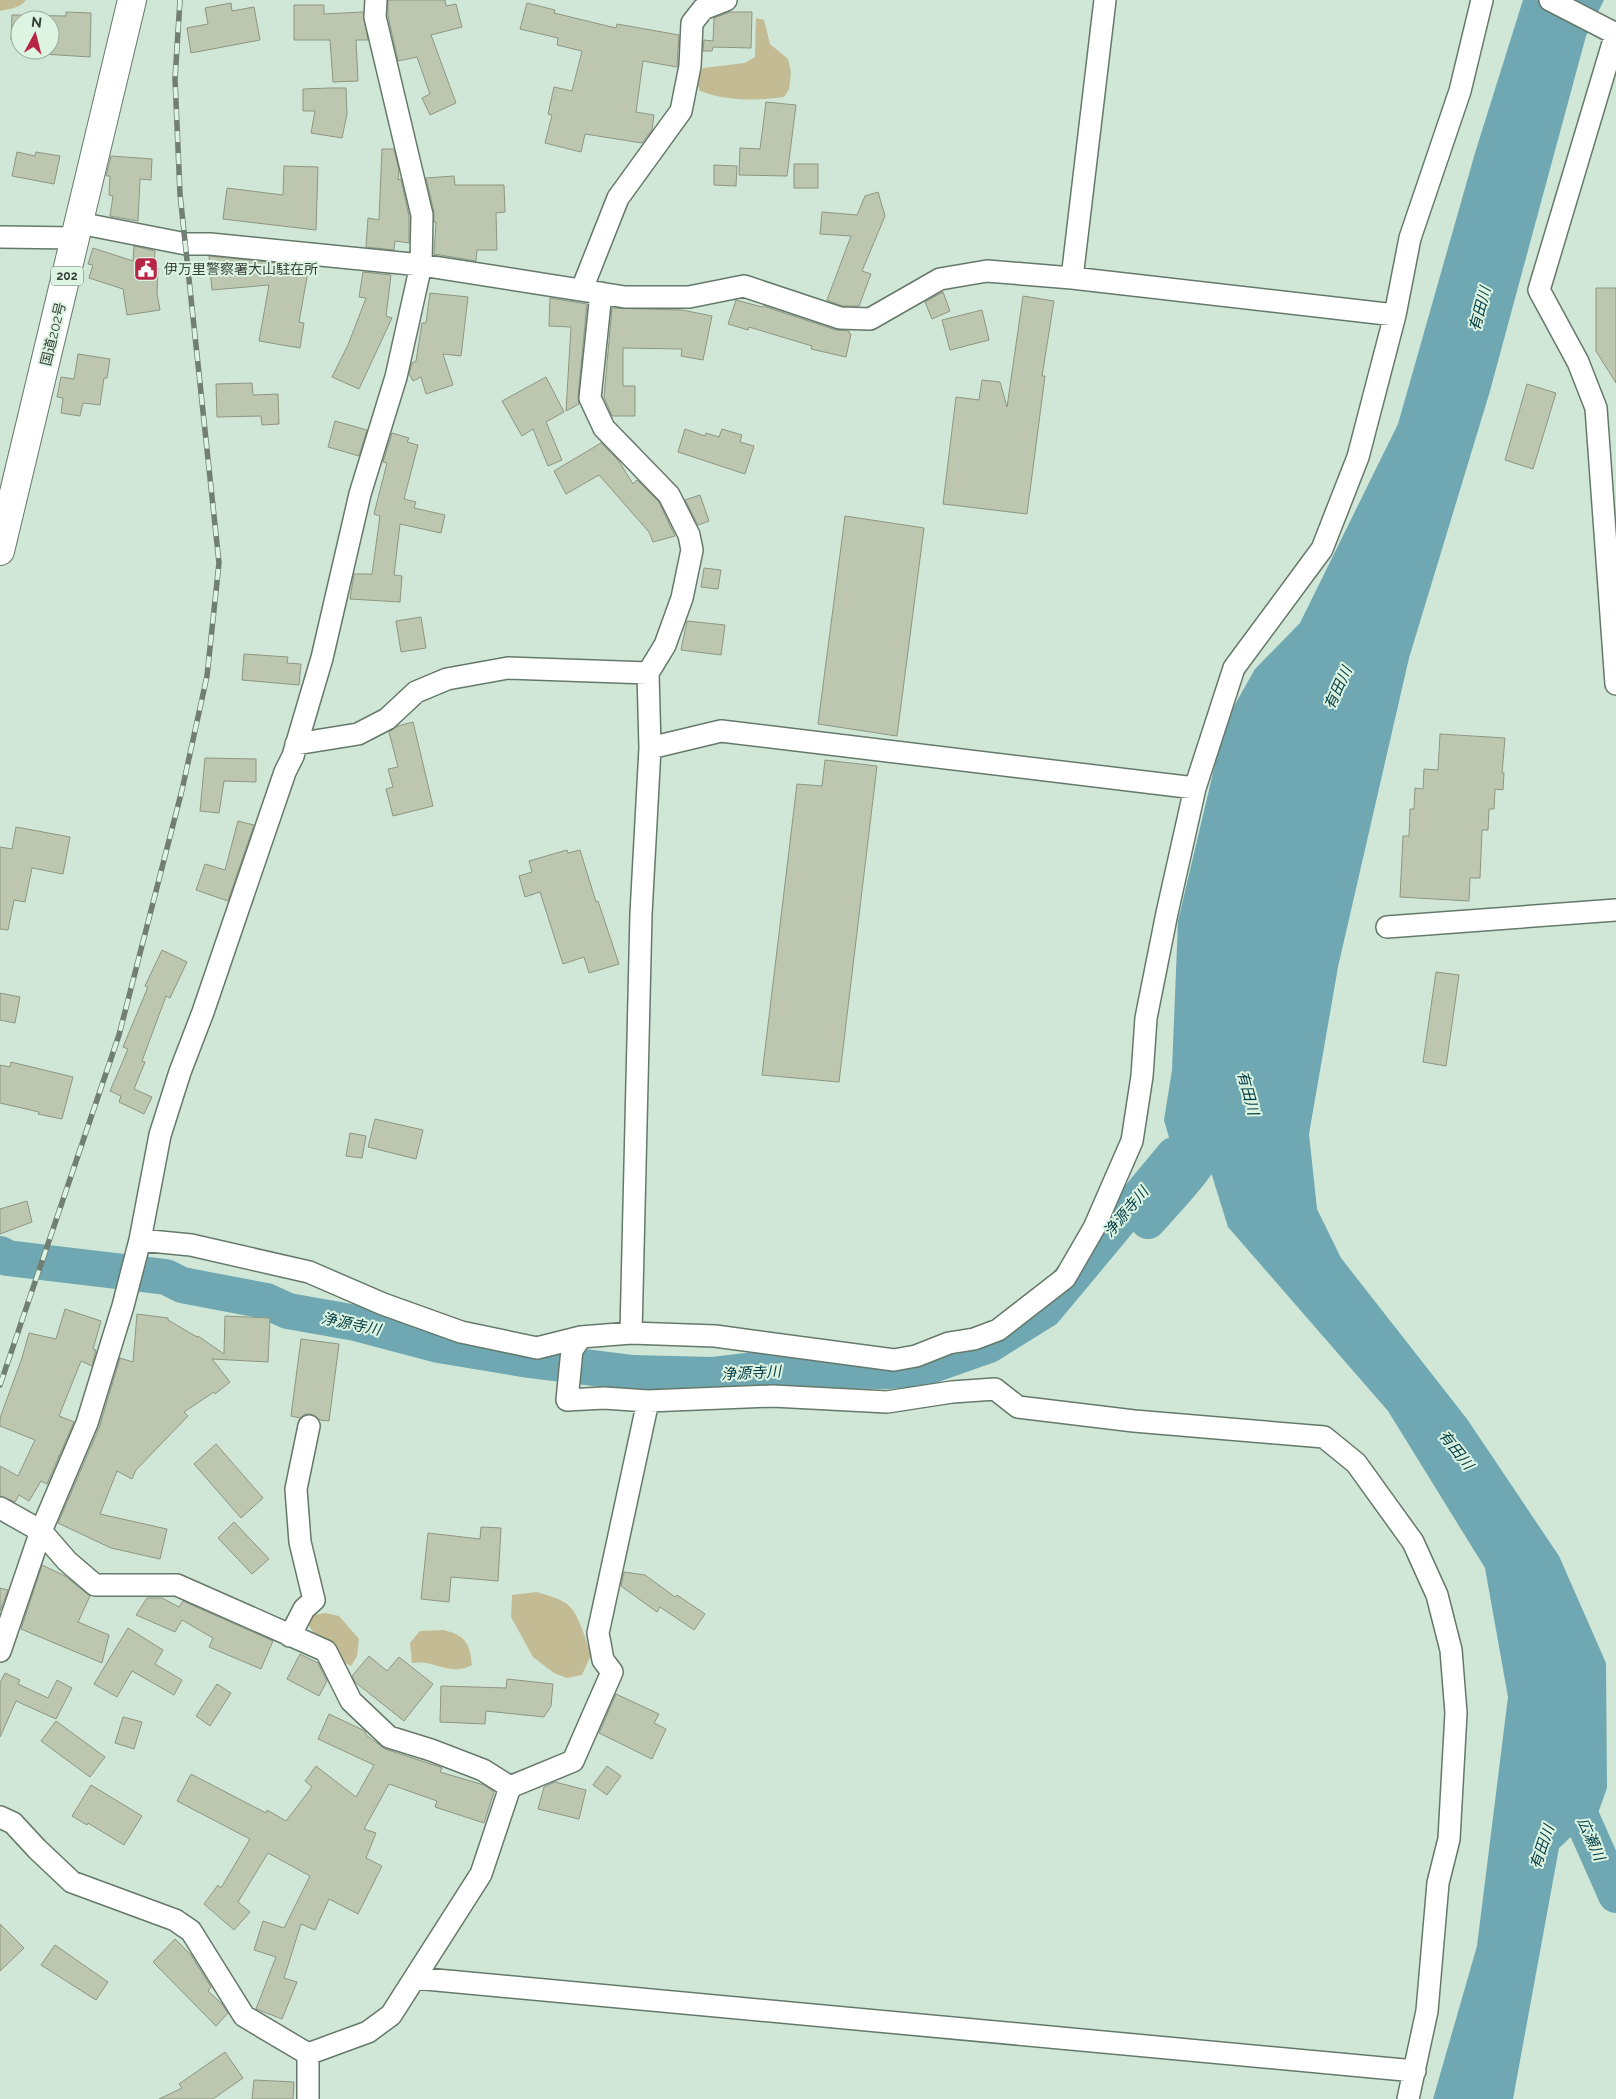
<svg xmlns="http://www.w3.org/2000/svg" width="1616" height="2099" font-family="Raleway,'Noto Sans JP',sans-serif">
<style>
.green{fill:#c3bb94}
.water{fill:#6fa8b2}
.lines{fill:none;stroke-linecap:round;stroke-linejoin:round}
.river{stroke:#6fa8b2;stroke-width:36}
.building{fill:#bdc7b0;stroke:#8d9681}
.minor-casing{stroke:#65796a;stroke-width:24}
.highway-casing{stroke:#65796a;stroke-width:30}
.minor{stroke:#fff;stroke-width:21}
.highway{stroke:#fff;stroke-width:28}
.rail-casing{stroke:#707e74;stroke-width:5.5}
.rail{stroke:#ddf4e3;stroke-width:4;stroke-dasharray:11;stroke-linecap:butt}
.labels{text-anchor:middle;stroke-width:4;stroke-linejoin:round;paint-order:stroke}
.shield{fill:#ddf4e3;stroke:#68756c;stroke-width:1}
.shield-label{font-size:12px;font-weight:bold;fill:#363f39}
.poi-label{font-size:14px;fill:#363f39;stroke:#ddf4e3;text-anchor:start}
.street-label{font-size:14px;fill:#363f39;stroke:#ddf4e3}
.water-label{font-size:15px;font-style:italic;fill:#003a41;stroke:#ddf4e3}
</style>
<rect width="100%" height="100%" fill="#d0e6d6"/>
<!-- green -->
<path class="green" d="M0 0H26C21 8 9 9 0 11Z
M756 18 764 20 770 44 788 59 791 72 789 89 784 97C756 101 727 101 700 91L696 80 703 68 745 63 755 57Z
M537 1592C546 1595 559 1598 567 1604 579 1613 586 1641 591 1655L582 1675 567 1678 554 1673 533 1657 511 1617 512 1595Z
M325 1613 339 1616 359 1639 357 1656 351 1666C332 1657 318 1640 307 1623L310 1616Z
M443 1630C465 1635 470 1643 472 1665 450 1677 435 1659 412 1663L410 1643 420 1631Z"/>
<!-- water -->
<path class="water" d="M1523 0H1604L1586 36 1490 391 1409 658 1338 967 1309 1134 1317 1209 1341 1258 1467 1419 1559 1556 1606 1663 1607 1788 1587 1844 1574 1834 1559 1848 1513 2099H1433L1477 1946 1508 1697 1485 1568 1388 1411 1228 1227 1205 1153 1190 1147 1174 1155 1164 1120 1172 1070 1178 921 1225 722 1255 669 1300 623 1398 424 1475 153Z"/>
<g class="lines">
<!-- river -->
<path class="river" d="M0 1254 7 1258 166 1277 182 1285 266 1301 288 1311 356 1323 439 1345 529 1360 633 1373 713 1375 756 1370 888 1371 924 1368 989 1345 1045 1310 1174 1155 1148 1221C1172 1194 1200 1166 1216 1133 1220 1125 1223 1116 1226 1107
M1569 1789 1616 1895"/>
</g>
<!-- building -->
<path class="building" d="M388 0H445L446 6 456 4 462 27 431 35 456 103 430 115 422 98 430 94 417 57 398 61 388 16Z
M231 3 232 11 254 7 260 40 191 53 187 28 208 24 205 8Z
M527 3 555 10 554 13 616 28 617 24 679 35 677 67 643 61 636 112 654 115 652 130 642 143 585 134 581 152 545 143 552 115 548 114 554 87 572 91 582 51 557 45 558 38 520 29Z
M294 5H324V14L363 12 368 40H356L358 81 333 82 330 40H294Z
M66 12 91 13 90 57 27 53V50H50V20H20V40H11L12 15 66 16Z
M730 12H752L751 48 713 47 712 51H703L704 40 713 41 714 18Z
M329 88H346L347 114 342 138 311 133 315 111H303V89Z
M766 102 796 105 787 176 739 175 740 148 760 149Z
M382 149H394L399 170 398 180 401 179 409 216V243L395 241 394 250 366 247 368 218 379 220Z
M17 152 35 156 36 152 60 156 54 184 12 176Z
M111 156 152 159 151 180 140 179 138 221 110 216 113 196 109 195 110 176H106Z
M794 164H818V188H794Z
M714 165 737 166 736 186 714 185Z
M284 166 318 167 316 230 223 219 227 188 283 195Z
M454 176 455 185H504L505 212 496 213 497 250H477L476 261 434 254 436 222H434V212L426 178Z
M878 192 885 216 862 271 871 274 859 306H842L827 300 851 236 820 234 822 212 857 215 865 196Z
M134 246 155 251 154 268H158L157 293 160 310 127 315 123 289 89 278 93 265 88 264 93 248 133 261Z
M209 256 309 266 299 322 304 323 300 348 259 341 269 285 212 290Z
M363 272 391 275 386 316 392 318 359 389 332 377 348 345 366 298 359 297Z
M1596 288H1616V383L1596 351Z
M943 292 950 311 932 319 925 302Z
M430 293 468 297 461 356 443 354 453 385 426 394 421 377 413 381 409 374 412 363 416 361 422 323H426Z
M1023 296 1054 301 1042 376H1045L1027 514 943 504 956 397 979 400 982 380 1000 382 1007 407Z
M550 298 587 304 578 397 579 404 566 411 571 327 549 326Z
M736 300 762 307 763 306 836 330 849 331V333L851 334 846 357 811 349 812 346 749 327 748 330 728 324Z
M612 308 682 310 712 316 703 360 681 356 682 349 623 348V386H635V416H612L604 397Z
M982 310 989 340 950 350 942 320Z
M78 354 110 359 107 378H104L100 405 83 403 80 416 61 413 63 398 57 397 61 377 74 379Z
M546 377 564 412 546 422 562 460 548 466 533 429 522 436 502 401Z
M252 383 253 395 278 394 279 424 262 425 261 416 217 417 216 384Z
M1527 384 1556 393 1533 469 1505 460Z
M335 421 367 430 359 456 328 447Z
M685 429 705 436 706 433 719 437 722 429 742 435 740 442 754 446 745 474 678 452Z
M392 433 409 438 407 442 418 445 404 499 416 502 414 508 445 515 441 533 400 524 394 575 402 576 400 602 350 599 354 574H372L380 516 374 514 387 463 383 462Z
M601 443 618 460 633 484 637 480 659 502 675 536 653 542 649 532 599 475 566 494 554 471Z
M700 495 709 521 698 525 685 500Z
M845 516 924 528 897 736 818 724Z
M704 568 721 570 718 589 701 587Z
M421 617 426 648 401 652 396 621Z
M687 621 725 625 721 655 681 650Z
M244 654 288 657 287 663 301 664 299 685 242 680Z
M413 722 433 806 393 816 386 789 393 787 388 769 398 767 389 732 398 726Z
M1440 734 1505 738 1502 773H1504L1503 790 1495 789 1494 809H1489L1488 830H1482L1480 878H1470L1469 901 1400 897 1403 836H1409L1410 809H1414L1415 788 1423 789 1424 769 1438 770Z
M205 758 256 759V782L224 781 219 813 200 811Z
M825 760 877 766 839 1082 762 1075 797 784 822 786Z
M238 821 254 825 228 901 196 890 205 864 225 870Z
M16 827 70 837 63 874 32 868 25 902 14 900 8 930 0 929V847L12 849Z
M567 850 568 853 580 850 596 902 598 901 619 964 589 973 584 957 563 964 540 892 525 897 519 876 532 872 529 861Z
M162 950 187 962 170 998 166 996 142 1061 145 1062 134 1089 152 1097 144 1114 119 1102 121 1096 110 1091 128 1049 123 1047 148 987 145 986Z
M1436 972 1459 975 1446 1066 1423 1062Z
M0 993 20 997 15 1023 0 1020Z
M11 1062 73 1077 62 1119 38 1114 39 1112 0 1103V1065L10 1067Z
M375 1119 423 1130 416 1159 368 1147Z
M350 1133 366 1136 362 1158 346 1156Z
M27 1201 32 1222 0 1234V1209Z
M65 1309 101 1321 93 1349 96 1350 92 1366 81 1361 59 1416 74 1422 47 1484 41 1481 29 1501 19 1495 15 1502 0 1496V1466L18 1476 35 1440 0 1426V1418L22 1358 29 1333 56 1339Z
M137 1314 168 1318V1320L197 1337 198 1336 224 1354 225 1316 270 1318 268 1362 212 1359 230 1382 215 1394 214 1392 184 1412 188 1416 136 1470 132 1479 117 1471 100 1514 167 1529 160 1559 111 1548 58 1523 99 1428 120 1358 133 1362Z
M301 1339 339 1344 329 1421 320 1420 311 1414H305L300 1418 291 1416Z
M216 1444 263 1498 241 1518 194 1464Z
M234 1522 269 1559 252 1574 218 1538Z
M481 1527 501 1528 498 1581 451 1577 449 1602 421 1599 428 1533 480 1539Z
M42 1565 65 1576 90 1596 78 1622 109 1635 102 1663 21 1629Z
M624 1572 645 1575 675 1597 677 1595 705 1614 694 1630 660 1607 657 1612 621 1586Z
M0 1588 8 1590 0 1611Z
M147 1598H162L179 1607 183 1601 273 1641 261 1669 209 1647 213 1638 182 1620 175 1632 136 1615Z
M128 1628 163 1650 155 1664 182 1680 174 1695 132 1671 117 1697 94 1684Z
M300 1654 318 1663 327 1681 319 1696 287 1679Z
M369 1656 387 1671 399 1657 433 1684 404 1721 355 1682 352 1676Z
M5 1673 20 1680 18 1684 48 1698 57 1680 72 1688 56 1719 16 1701 0 1737V1683Z
M507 1679 553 1684 551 1706 544 1717 486 1711 485 1724 440 1722 441 1686 506 1688Z
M217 1684 231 1693 210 1726 196 1716Z
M616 1694 659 1714 654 1723 666 1729 652 1759 599 1733Z
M329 1714 365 1731 366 1735 385 1749 440 1767 442 1768 440 1772 484 1785 494 1792 484 1823 435 1807 437 1801 389 1784 364 1829 376 1833 366 1858 382 1866 358 1914 329 1899 315 1930 301 1924 284 1978 297 1982 282 2019 256 2009 276 1957 254 1950 263 1921 284 1928 310 1876 268 1853 238 1902 250 1912 234 1930 204 1904 218 1885 221 1888 250 1839 177 1801 191 1774 266 1813 267 1810 286 1821 312 1787 305 1781 316 1766 356 1797 374 1765 318 1739Z
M123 1717 142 1722 134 1749 115 1743Z
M56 1721 105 1757 90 1777 41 1741Z
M607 1766 621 1776 607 1795 593 1785Z
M555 1782 586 1790 579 1819 538 1809 544 1787Z
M91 1785 142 1816 124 1845 88 1823 87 1825 72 1816Z
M0 1924 24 1948 0 1971Z
M175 1939 191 1955 211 1987 208 1991 221 2003 228 2013 216 2026 153 1962Z
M55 1945 108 1982 96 2000 41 1965Z
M225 2052 243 2078 213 2099H159L182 2088 179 2084Z
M254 2080 294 2082 293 2099H252Z"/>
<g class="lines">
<defs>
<path id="minor" d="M1550 0 1616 34
M1616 33 1539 290 1578 362 1596 408 1616 684
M79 223 186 244H210L421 265 625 297H689L744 286 840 318 870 319 940 279 987 271 1072 278 1395 315
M0 237 76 238
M1072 278 1105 0
M582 289 618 198 681 111 690 66 692 23 703 9 726 0
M601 293 590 398 604 428 669 495 689 535 692 550 682 598 665 645 648 673 650 748 641 914 631 1333
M296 744 358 734 387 719 416 692 447 679 508 668 648 673
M650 748 721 731 1195 788
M1387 927 1616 910
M140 1240 191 1245 309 1272 383 1304 461 1332 537 1348 581 1337 631 1333 715 1336 894 1360 916 1356 949 1343 974 1339 998 1330 1065 1278 1094 1228 1132 1141 1142 1076 1146 1018 1167 913 1195 788 1234 668 1322 549 1358 457 1395 315 1410 238 1460 91 1482 0
M581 1337 572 1350 567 1400 604 1398 648 1401 773 1396 887 1402 952 1392 995 1389 1018 1407 1134 1421 1324 1437 1356 1463 1413 1542 1437 1595 1451 1650 1456 1713 1449 1839 1438 1883 1427 2011 1408 2099
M0 1508 41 1531 67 1561 95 1585H177L326 1651 351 1701 389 1737 431 1750 483 1770 510 1787
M290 1636 304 1609 314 1600 300 1542 296 1489 309 1426
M0 1651 41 1531 87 1423 123 1306 140 1240 160 1135 180 1072 203 1012 285 772 293 756 322 658 360 494 396 377 421 265 422 215 375 17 376 0
M0 1817 13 1823 37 1849 72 1882 175 1920 191 1931 244 2016 308 2054
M415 1978 1415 2071
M308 2054 368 2032 391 2015 481 1874 510 1787 573 1761 612 1672 603 1660 598 1633 648 1401
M308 2054V2099"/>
<path id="highway" d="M0 551 132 0"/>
</defs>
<!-- minor casing -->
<use href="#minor" class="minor-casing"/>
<!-- highway casing -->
<use href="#highway" class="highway-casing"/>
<!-- minor -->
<use href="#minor" class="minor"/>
<!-- highway -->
<use href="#highway" class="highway"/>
<defs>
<path id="rail" d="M0 1385 119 1035 182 790 207 676 219 563 180 194 175 79 180 0"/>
</defs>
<!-- rail casing -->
<use href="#rail" class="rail-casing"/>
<!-- rail -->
<use href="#rail" class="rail"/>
</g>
<!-- icons -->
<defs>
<symbol id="civic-square" viewBox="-11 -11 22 22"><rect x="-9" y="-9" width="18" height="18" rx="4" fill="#b72645" stroke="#ddf4e3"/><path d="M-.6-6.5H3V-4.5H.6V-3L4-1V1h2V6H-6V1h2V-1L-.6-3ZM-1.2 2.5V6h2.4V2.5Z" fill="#fff"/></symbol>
</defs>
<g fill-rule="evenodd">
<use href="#civic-square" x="132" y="255" width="28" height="28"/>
</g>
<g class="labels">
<!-- shield labels -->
<rect class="shield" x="51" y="266.5" width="32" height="19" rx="4"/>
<g class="shield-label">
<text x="67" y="280">202</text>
</g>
<!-- poi labels -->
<g class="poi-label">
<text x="164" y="274">伊万里警察署大山駐在所</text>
</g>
<!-- street labels -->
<g class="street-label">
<text transform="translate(53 334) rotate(-76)" y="5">国道202号</text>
</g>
<!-- water labels -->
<g class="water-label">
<text transform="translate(1480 309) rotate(-75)" y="5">有田川</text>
<text transform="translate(1338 688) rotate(-65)" y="5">有田川</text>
<text transform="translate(1248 1093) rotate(75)" y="5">有田川</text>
<text transform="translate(1126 1212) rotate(-50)" y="5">浄源寺川</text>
<text transform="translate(351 1324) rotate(12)" y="5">浄源寺川</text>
<text transform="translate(751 1373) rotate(-3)" y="5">浄源寺川</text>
<text transform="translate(1456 1450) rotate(52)" y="5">有田川</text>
<text transform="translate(1591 1839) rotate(66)" y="5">広瀬川</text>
<text transform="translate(1542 1847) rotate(-71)" y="5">有田川</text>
</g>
</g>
<!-- north arrow -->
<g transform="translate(35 35) rotate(7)"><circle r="24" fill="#ddf4e3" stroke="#9aac9f"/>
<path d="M0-4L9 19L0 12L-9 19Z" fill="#b72645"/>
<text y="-8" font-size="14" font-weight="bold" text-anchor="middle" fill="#363f39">N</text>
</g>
</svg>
